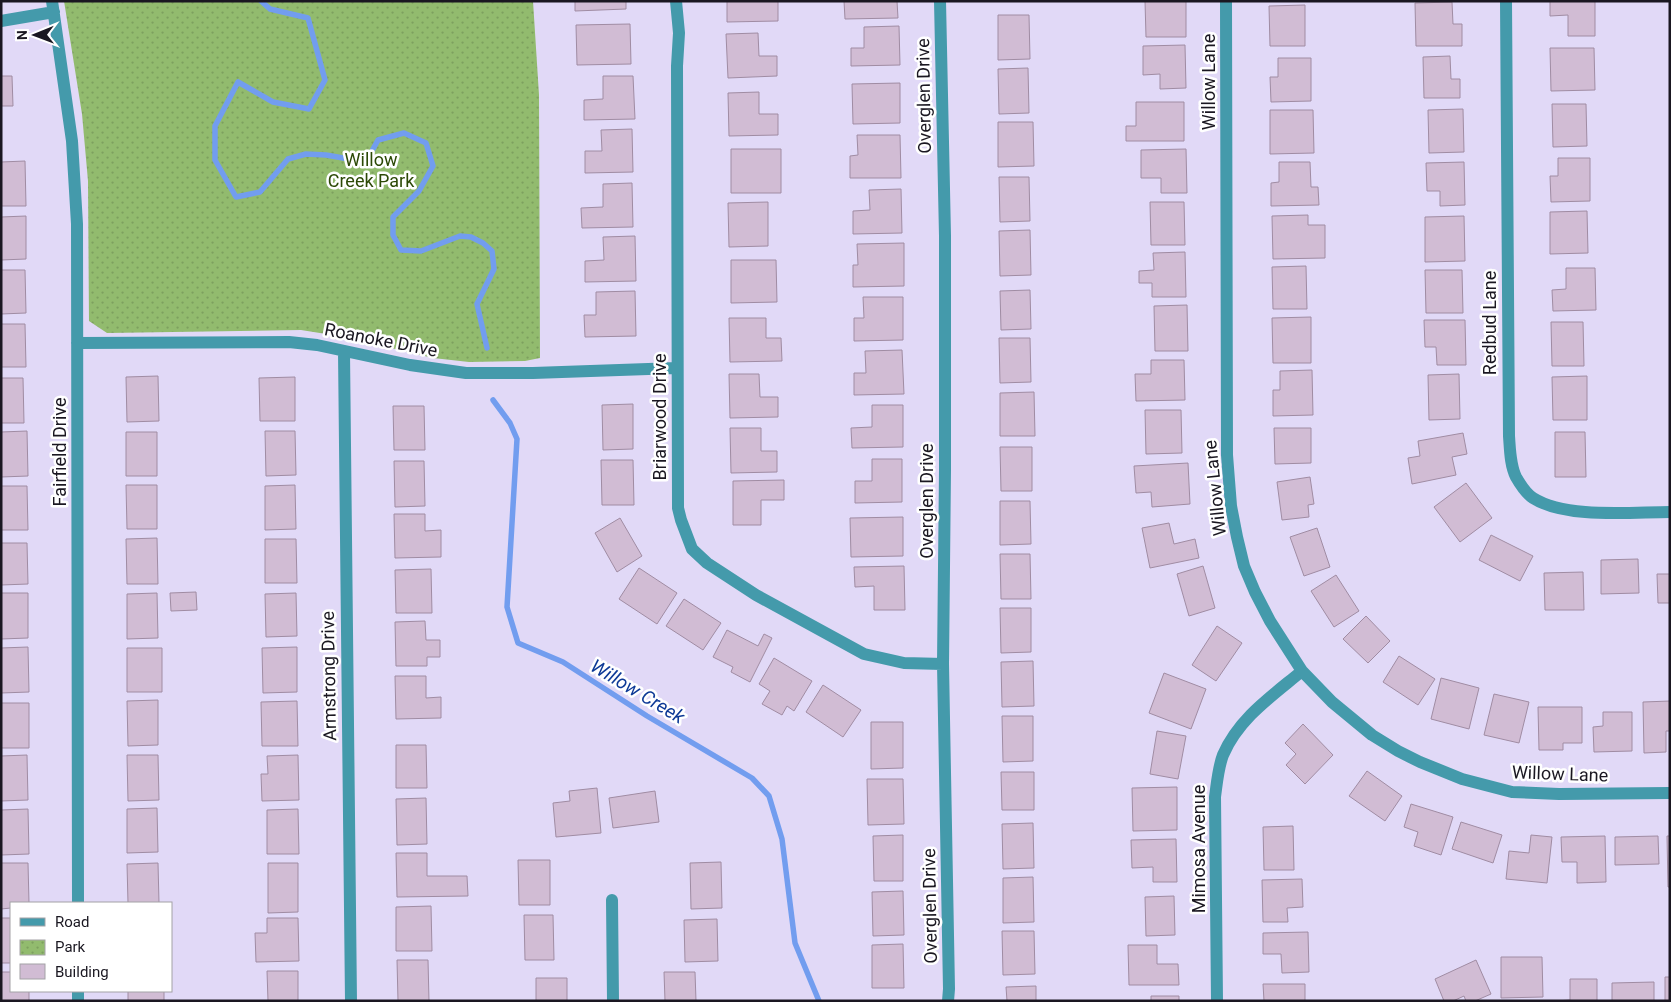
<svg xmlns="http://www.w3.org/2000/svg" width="1671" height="1002" font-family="Roboto,sans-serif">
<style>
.park{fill:url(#park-dots)}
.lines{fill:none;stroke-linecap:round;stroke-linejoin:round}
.stream{stroke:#729def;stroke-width:5.5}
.building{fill:#d1bcd4;stroke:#a08ca3}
.minor{stroke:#449aab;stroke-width:12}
.labels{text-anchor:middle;stroke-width:5;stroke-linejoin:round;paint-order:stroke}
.street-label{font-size:18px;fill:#1a1721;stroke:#fff}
.park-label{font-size:18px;fill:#2c4906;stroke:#fff}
.water-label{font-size:19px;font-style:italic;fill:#0d3996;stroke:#fff}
</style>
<defs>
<pattern id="park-dots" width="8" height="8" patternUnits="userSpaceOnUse" patternTransform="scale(1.25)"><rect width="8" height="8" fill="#92bb6e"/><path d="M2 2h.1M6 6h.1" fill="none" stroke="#7da05f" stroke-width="1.8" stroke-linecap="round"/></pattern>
</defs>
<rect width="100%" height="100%" fill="#e1d9f7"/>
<!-- park -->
<path class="park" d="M64 1H533L539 95 540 358 525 361 469 362 433 358 345 337 301 330 107 333 89 321 88 181 82 114Z"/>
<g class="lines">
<!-- stream -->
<path class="stream" d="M261 1 270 9 308 18 325 80 309 109 273 102 238 82 215 126V160L236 197 260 192 288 159 306 154 326 155 366 162 378 140 404 133 426 143 433 166 419 191 393 217V235L401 250 421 251 460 236 471 237 483 243 492 251 494 269 477 304 487 348
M493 400 510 423 517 439 507 607 518 643 563 662 647 716 752 778 769 796 782 839 795 943 819 1001"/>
</g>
<!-- building -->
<path class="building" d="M575 1H626V9L575 11Z
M727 1H778V21L727 22Z
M844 1H897L898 18 845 19Z
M1145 1H1186V37H1146Z
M1550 1H1595V36H1568V15L1550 16Z
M1452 2 1453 24H1462V46H1416L1415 3Z
M1305 5V46H1270L1269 6Z
M998 15H1029L1030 59 998 60Z
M630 24 631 64 577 65 576 25Z
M899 26 900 65 851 66V48H864V27Z
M758 33 759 56H777V76L728 78 726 34Z
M1185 45 1186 88 1160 89V74L1143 75V46Z
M1550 48H1594L1595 90 1551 91Z
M1450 56 1451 79H1460V98H1424L1423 57Z
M1278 58H1311V101L1271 102 1270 77H1278Z
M1028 68 1029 113 999 114 998 69Z
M1 76H12L13 106H1Z
M603 76H633L635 119 584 120V100L603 99Z
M900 83V123L853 124 852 84Z
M759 92V114H778V135L729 136 728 93Z
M1136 102H1184V141H1126V126H1136Z
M1552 104H1586L1587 146 1553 147Z
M1463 109 1464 152 1429 153 1428 110Z
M1270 110H1313L1314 153 1270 154Z
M998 122H1033L1034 166 998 167Z
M632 129 633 172 585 173V151H602L601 130Z
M857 135H900L901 178H850V156L858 155Z
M731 149H781V193H731Z
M1186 149 1187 193H1161V178H1141V150Z
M1558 158H1590V201L1551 202 1550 176H1558Z
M25 161 26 206H1V162Z
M1279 162H1310L1311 187H1318L1319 205 1271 206V183L1279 182Z
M1464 162 1465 205 1440 206V191H1427L1426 163Z
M999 177H1029L1030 221 1000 222Z
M632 183 633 227 582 228 581 208 603 207V184Z
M901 189 902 233 853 234V211L870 210 869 190Z
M768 202V246L729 247 728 203Z
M1150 202H1184L1185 245H1151Z
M1587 211 1588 253 1550 254V212Z
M1308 215V225H1325V258L1273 259 1272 216Z
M26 216V259L1 260V217Z
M1464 216 1465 261 1425 262V217Z
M1030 230 1031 275 1000 276 999 231Z
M635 236 636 281 585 282V261L604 260 603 237Z
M904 243V286L853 287V265H858L857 244Z
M1185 252 1186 297H1152V283H1139V271L1154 270 1153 253Z
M731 260H776L777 302 731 303Z
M1306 266 1307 309H1273L1272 267Z
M1566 268H1595L1596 310 1553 311 1552 290 1566 289Z
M1 270H25L26 313 1 314Z
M1425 270H1462L1463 313H1426Z
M1030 290 1031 329 1001 330 1000 291Z
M635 291 636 336 585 337 584 315H596V292Z
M863 297H903V340L854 341V318H864Z
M1187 305 1188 351H1155L1154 306Z
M1311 317V363H1273L1272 318Z
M729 318H766V338H781L782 361 730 362Z
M1424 320H1465L1466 365H1437L1436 347H1425Z
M1551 322H1583L1584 366H1552Z
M1 324H25L26 367H1Z
M999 338H1030L1031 382 1000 383Z
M902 350 904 394 854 395V373H866L865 351Z
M1151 360H1184L1185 400 1136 401 1135 374H1151Z
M1312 370 1313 415 1273 416V390H1280V371Z
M729 374H759L760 397H778V417L730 418Z
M1459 374 1460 419 1429 420 1428 375Z
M158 376 159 421 127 422 126 377Z
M1587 376V420H1553L1552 377Z
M295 377V421H260L259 378Z
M1 378H23L24 423H1Z
M1034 392 1035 436H1000V393Z
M633 404V449L603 450 602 405Z
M872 405H903V447L852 448 851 428 872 427Z
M393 406H424L425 450H394Z
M1145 410H1181L1182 453 1146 454Z
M730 428H761V451H777V472L731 473Z
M1274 428H1311V463L1275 464Z
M27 431 28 476 1 477V432Z
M265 431H295L296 475 266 476Z
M126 432H157V476H126Z
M1555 432H1585L1586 477H1555Z
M1463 433 1467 454 1452 457 1456 475 1412 484 1408 458 1420 456 1418 441Z
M1000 447H1032V491H1001Z
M872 459H902V502L855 503V481H872Z
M601 460H633L634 505H602Z
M394 461H424L425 506 395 507Z
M1188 463 1190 504 1152 507 1151 492 1136 493 1134 466Z
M1310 477 1314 504 1308 505 1309 517 1282 520 1277 482Z
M784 480V500H761V525H733V481Z
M1466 483 1492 518 1460 542 1434 507Z
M126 485H157V529H127Z
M295 485 296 529 265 530V486Z
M1 486H27L28 530H1Z
M1000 501H1030L1031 544 1000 545Z
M394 514H425V531L441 530V557L395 558Z
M903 517V556L851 557 850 518Z
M620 518 642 556 617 572 595 533Z
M1169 523 1174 544 1195 539 1199 558 1150 568 1142 528Z
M1317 528 1330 567 1304 576 1290 537Z
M1491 535 1533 556 1520 581 1479 560Z
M157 538 158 584H127L126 539Z
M265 539H296L297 583H265Z
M1 543H27L28 584 1 585Z
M1000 554H1030L1031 599H1001Z
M1638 559 1639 593 1601 594V560Z
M904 566 905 610H874V586L855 587 854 567Z
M1203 566 1215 608 1189 616 1177 574Z
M639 568 677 593 657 624 619 599Z
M431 569 432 613H396L395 570Z
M1583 572 1584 610H1545L1544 573Z
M1657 574H1670V603H1658Z
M1336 575 1359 611 1334 627 1311 591Z
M196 592 197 610 171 611 170 593Z
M1 593H28V638L1 639Z
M157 593 158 638 127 639V594Z
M296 593 297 636 266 637 265 594Z
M684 599 721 623 703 650 666 626Z
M1000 608H1031V652L1001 653Z
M1366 616 1390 641 1368 663 1343 639Z
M425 621 426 640H440V657H427V666H396L395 622Z
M1217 626 1242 643 1216 681 1192 665Z
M727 630 758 646 764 634 772 638 750 682 731 672 733 667 713 657Z
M28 647 29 692 1 693V648Z
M297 647V692L263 693 262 648Z
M127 648H162V692H127Z
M1399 656 1435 679 1418 705 1383 682Z
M774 658 812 681 794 711 787 706 782 715 762 704 770 691 759 684Z
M1033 661 1034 706 1002 707 1001 662Z
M1164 673 1206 689 1191 729 1149 713Z
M395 676H426V698L441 697V718L396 719Z
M1441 678 1479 688 1469 729 1431 719Z
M823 685 861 710 843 737 806 712Z
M1494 694 1529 702 1519 743 1484 735Z
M158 700V745L128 746 127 701Z
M297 701 298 746H262L261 702Z
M1670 701V731H1666V752L1644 753 1643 702Z
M1 703H29V748H1Z
M1538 707H1582V743H1563V750H1539Z
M1603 712H1632V751L1594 752 1593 727 1603 726Z
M1002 716H1033V761L1003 762Z
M871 722H903V768L871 769Z
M1303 724 1333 755 1305 784 1286 765 1296 754 1285 743Z
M1157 731 1186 736 1178 779 1150 774Z
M396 745H426L427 788H396Z
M27 755 28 800 1 801V756Z
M127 755H158L159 800 128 801Z
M298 755 299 800 262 801 261 774H268L267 756Z
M1367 771 1402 796 1385 821 1349 796Z
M1001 772H1034V810H1002Z
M867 779H903L904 824 868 825Z
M1177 787V830L1133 831 1132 788Z
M597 788 601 833 556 837 553 803 570 801 569 791Z
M655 791 659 822 613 828 609 798Z
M426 798 427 844 397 845 396 799Z
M1411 804 1453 817 1441 855 1414 846 1418 832 1404 827Z
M157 808 158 852 127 853V809Z
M28 809 29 854 1 855V810Z
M298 809 299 854H267V810Z
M1461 822 1502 835 1493 863 1452 849Z
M1033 823 1034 868 1003 869 1002 824Z
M1293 826 1294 870H1264L1263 827Z
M903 835V881H874L873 836Z
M1531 835 1552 837 1547 883 1506 879 1509 851 1529 853Z
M1605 836 1606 882 1577 883V862H1562L1561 837Z
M1658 836 1659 864 1615 865V837Z
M1667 836H1670V887H1668Z
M1176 839 1177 882H1153V867L1132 868 1131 840Z
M396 853H427V876H467L468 896 397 897Z
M518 860H550V905H519Z
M721 862 722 908 691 909 690 863Z
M1 863H28L29 903H11V908L1 909Z
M158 863 159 903H128L127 864Z
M268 863H298V912L268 913Z
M1033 877 1034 922 1003 923V878Z
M1302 879 1303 907 1287 908 1288 922H1263L1262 880Z
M903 891 904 935 873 936 872 892Z
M1174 896 1175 935 1146 936 1145 897Z
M431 906 432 951H396V907Z
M524 915H553L554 960H525Z
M1 918H11V963H1Z
M267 918H298L299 961 256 962 255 933H267Z
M717 919 718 961 685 962 684 920Z
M1002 931H1034L1035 974 1003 975Z
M1308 932 1309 972 1282 973 1281 954H1263V933Z
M903 944 904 988H872V945Z
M1128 945H1157V964H1178L1179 985H1129Z
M1501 957H1542L1543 997 1501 998Z
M397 960H428L429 1001H398Z
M1476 960 1491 994 1475 1001H1466L1464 996 1453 1001H1444L1435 979Z
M267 971H298V1001H268Z
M1 972H11V991H29V1001H1Z
M664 972H695L696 1001H665Z
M1665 977H1670V1001H1665Z
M536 978H567V1001H536Z
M1570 979H1597V1001H1556L1570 1000Z
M1654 982V1001H1612V983Z
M1263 984H1305V1001H1264Z
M1036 986V1001H1007L1006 987Z
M128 991H164V1001H128Z
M1151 996H1179V1001H1151Z"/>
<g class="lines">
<!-- minor -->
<path class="minor" d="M52 1 72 141 77 224 78 903
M676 1 679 33 677 66 678 508 681 520 692 549 707 563 756 595 864 654 904 663 943 664
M940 1 945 236V470L943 664 949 989 948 1001
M1226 1 1227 455 1231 506 1237 537 1244 566 1255 592 1270 621 1302 671 1332 702 1372 735 1398 751 1420 762 1462 779 1512 792 1559 794 1670 793
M1506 1 1509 436C1510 449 1510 465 1516 477 1520 484 1527 494 1533 498 1566 519 1631 512 1670 512
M1 21 54 12
M77 343 289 342 317 345 410 365 466 373H533L677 368
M344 352 351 1001
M612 900 613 1001
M78 991V1001
M1217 1001 1215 797C1217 783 1218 768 1223 755 1239 718 1272 696 1302 671"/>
</g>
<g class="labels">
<!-- street labels -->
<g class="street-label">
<text transform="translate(1209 82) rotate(-90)" y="6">Willow Lane</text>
<text transform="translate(924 96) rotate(-91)" y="6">Overglen Drive</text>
<text transform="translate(1490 323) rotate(-90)" y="6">Redbud Lane</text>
<text transform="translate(381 340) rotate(11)" y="6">Roanoke Drive</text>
<text transform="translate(660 417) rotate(-90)" y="6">Briarwood Drive</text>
<text transform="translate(60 452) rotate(-90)" y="6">Fairfield Drive</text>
<text transform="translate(1215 488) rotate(-96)" y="6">Willow Lane</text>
<text transform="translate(927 501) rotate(-90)" y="6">Overglen Drive</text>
<text transform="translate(329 676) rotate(-91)" y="6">Armstrong Drive</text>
<text transform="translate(1560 774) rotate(2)" y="6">Willow Lane</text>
<text transform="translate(1199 849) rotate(-90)" y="6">Mimosa Avenue</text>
<text transform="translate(930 906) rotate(-91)" y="6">Overglen Drive</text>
</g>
<!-- park labels -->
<g class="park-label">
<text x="371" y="166">Willow<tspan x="371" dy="21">Creek Park</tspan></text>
</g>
<!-- water labels -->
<g class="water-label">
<text transform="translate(638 691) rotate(31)" y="7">Willow Creek</text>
</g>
</g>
<!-- border -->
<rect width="1671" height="1002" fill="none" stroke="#1a1721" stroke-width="5"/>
<!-- legend -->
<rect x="10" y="902" width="162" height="90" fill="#ffffff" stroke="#a3a2a6"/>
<rect x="20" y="918" width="25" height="8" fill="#449aab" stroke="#a3a2a6"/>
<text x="55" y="927" font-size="15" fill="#1a1721">Road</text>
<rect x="20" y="940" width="25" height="15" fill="url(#park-dots)" stroke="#a3a2a6"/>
<text x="55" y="952" font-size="15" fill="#1a1721">Park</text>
<rect x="20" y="964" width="25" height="15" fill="#d1bcd4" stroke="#a3a2a6"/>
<text x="55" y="977" font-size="15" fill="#1a1721">Building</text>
<!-- north arrow -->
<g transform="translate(35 35) rotate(269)" stroke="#ffffff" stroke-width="4" paint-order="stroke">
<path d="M0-4L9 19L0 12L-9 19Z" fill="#1a1721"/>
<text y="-8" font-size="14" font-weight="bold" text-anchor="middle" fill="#1a1721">N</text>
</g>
</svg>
